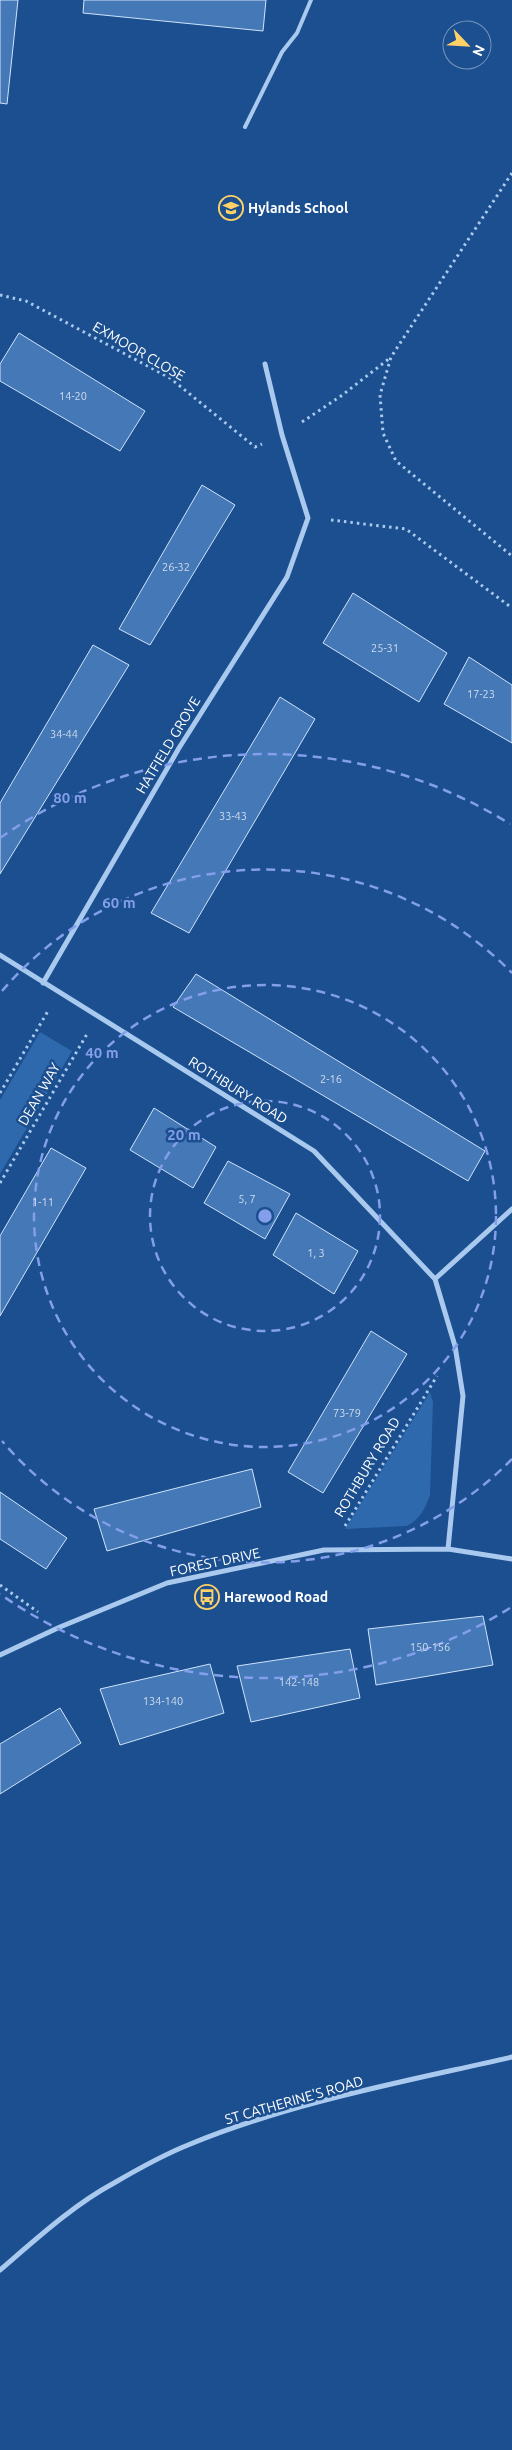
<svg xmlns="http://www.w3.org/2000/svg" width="512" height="2450" font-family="Ubuntu,sans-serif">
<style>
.green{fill:#2e69ad}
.building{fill:#4478b7;stroke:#cfe3fa}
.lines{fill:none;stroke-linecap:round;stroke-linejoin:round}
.path{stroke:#a9c9ee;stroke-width:3;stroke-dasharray:2.5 4;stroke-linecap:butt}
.lane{stroke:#a9c9ee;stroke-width:4}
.street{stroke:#a9c9ee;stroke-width:5}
.ring{fill:none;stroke:#839eea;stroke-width:2.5;stroke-dasharray:9 6}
.labels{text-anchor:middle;stroke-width:5;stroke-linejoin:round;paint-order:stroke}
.number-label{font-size:11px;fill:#d0dded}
.poi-label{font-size:14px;font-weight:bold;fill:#fff;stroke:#1b4f8f;text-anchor:start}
.street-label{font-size:14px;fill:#fff;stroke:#1b4f8f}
.centre{fill:#839eea;stroke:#1b4f8f;stroke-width:2.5}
.ring-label{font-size:15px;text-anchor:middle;font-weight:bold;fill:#839eea;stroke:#1b4f8f;stroke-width:5;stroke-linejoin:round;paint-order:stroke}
</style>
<rect width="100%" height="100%" fill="#1b4f8f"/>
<!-- green -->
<path class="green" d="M40 1032 72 1051 0 1174V1100Z
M430 1392 433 1402 430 1495C425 1509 420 1519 407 1526L345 1529Z"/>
<!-- building -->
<path class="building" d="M0 0H18L7 104 0 103Z
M84 0H266L263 31 83 13Z
M19 333 145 411 120 451 0 381V364Z
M202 485 235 505 150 645 119 629Z
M353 593 447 653 419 702 323 643Z
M93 645 129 665 0 874V803Z
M469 657 512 685V743L444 704Z
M280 697 315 719 189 933 151 913Z
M196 974 485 1151 468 1181 173 1007Z
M154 1108 216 1147 193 1188 130 1150Z
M51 1148 86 1168 0 1316V1236Z
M228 1161 290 1194 265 1239 204 1203Z
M296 1213 358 1251 334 1294 273 1255Z
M371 1331 407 1354 323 1493 288 1472Z
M252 1469 261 1507 107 1551 94 1509Z
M0 1492 67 1538 46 1569 0 1539Z
M483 1616 493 1665 376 1685 368 1629Z
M350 1649 360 1698 251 1722 237 1666Z
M210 1664 224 1713 120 1745 100 1689Z
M60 1708 81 1743 0 1794V1744Z"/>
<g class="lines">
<!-- path -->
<path class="path" d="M512 173 391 357 380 395 383 433 396 461 512 556
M0 295 26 301 170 378 255 447 262 444
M302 422 341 396 390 358
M331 520 406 529 512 608
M0 1093 48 1011
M0 1183 87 1034
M345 1526 437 1376
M0 1585 38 1612"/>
<!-- lane -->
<path class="lane" d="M245 127 282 52 297 33 311 0"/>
<!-- street -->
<path class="street" d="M0 955 314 1151 435 1279 455 1346 463 1396 448 1549
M43 983 179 748 287 577 308 518 282 435 265 364
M435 1279 512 1209
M0 1655 60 1627 167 1583 324 1550 448 1549 512 1559
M0 2270C35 2240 73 2205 114 2183 138 2169 163 2155 188 2145 292 2102 403 2082 512 2057"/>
</g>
<!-- distance rings -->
<g class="ring">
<circle cx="265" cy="1216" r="115"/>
<circle cx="265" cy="1216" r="231"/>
<path d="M512 1459A346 346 0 0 1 2 1441M2 991A346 346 0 0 1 512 973"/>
<path d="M510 1608A462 462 0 0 1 0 1594M0 838A462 462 0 0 1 510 824"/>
</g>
<!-- icons -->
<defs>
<symbol id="school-ring" viewBox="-11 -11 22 22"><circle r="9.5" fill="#1b4f8f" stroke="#ffd166" stroke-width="1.5"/><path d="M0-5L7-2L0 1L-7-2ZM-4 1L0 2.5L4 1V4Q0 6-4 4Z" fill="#ffd166"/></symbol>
<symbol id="bus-ring" viewBox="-11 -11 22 22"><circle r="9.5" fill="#1b4f8f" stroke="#ffd166" stroke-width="1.5"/><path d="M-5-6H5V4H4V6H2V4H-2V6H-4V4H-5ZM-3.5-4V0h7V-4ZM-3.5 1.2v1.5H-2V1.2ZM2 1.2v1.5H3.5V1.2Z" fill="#ffd166"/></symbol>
</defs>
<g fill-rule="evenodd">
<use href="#school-ring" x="217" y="194" width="28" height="28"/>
<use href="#bus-ring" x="193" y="1583" width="28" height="28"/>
</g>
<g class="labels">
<!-- number labels -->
<g class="number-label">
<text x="73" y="400">14-20</text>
<text x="176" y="571">26-32</text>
<text x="385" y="652">25-31</text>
<text x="481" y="698">17-23</text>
<text x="64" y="738">34-44</text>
<text x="233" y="820">33-43</text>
<text x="331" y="1083">2-16</text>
<text x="247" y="1203">5, 7</text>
<text x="43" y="1206">1-11</text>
<text x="316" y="1257">1, 3</text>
<text x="347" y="1417">73-79</text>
<text x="430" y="1651">150-156</text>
<text x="299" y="1686">142-148</text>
<text x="163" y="1705">134-140</text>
</g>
<!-- poi labels -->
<g class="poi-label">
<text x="248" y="213">Hylands School</text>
<text x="224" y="1602">Harewood Road</text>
</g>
<!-- street labels -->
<g class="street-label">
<text transform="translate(139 351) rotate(30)" y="5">EXMOOR CLOSE</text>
<text transform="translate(168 745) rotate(-59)" y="5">HATFIELD GROVE</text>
<text transform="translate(238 1090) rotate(32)" y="5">ROTHBURY ROAD</text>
<text transform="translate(39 1094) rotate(-60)" y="5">DEAN WAY</text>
<text transform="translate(367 1467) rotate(-59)" y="5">ROTHBURY ROAD</text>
<text transform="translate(215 1562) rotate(-12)" y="5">FOREST DRIVE</text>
<text transform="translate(294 2100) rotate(-16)" y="5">ST CATHERINE'S ROAD</text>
</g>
</g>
<circle cx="265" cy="1216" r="8" class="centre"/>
<g class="ring-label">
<text x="70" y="803">80 m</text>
<text x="119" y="908">60 m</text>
<text x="102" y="1058">40 m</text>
<text x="184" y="1140">20 m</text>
</g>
<!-- north arrow -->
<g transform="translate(467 45) rotate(115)"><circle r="24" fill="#1b4f8f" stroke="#7695bc"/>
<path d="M0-4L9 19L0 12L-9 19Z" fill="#ffd166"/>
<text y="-8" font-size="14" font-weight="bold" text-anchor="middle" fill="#ffffff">N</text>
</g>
</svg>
